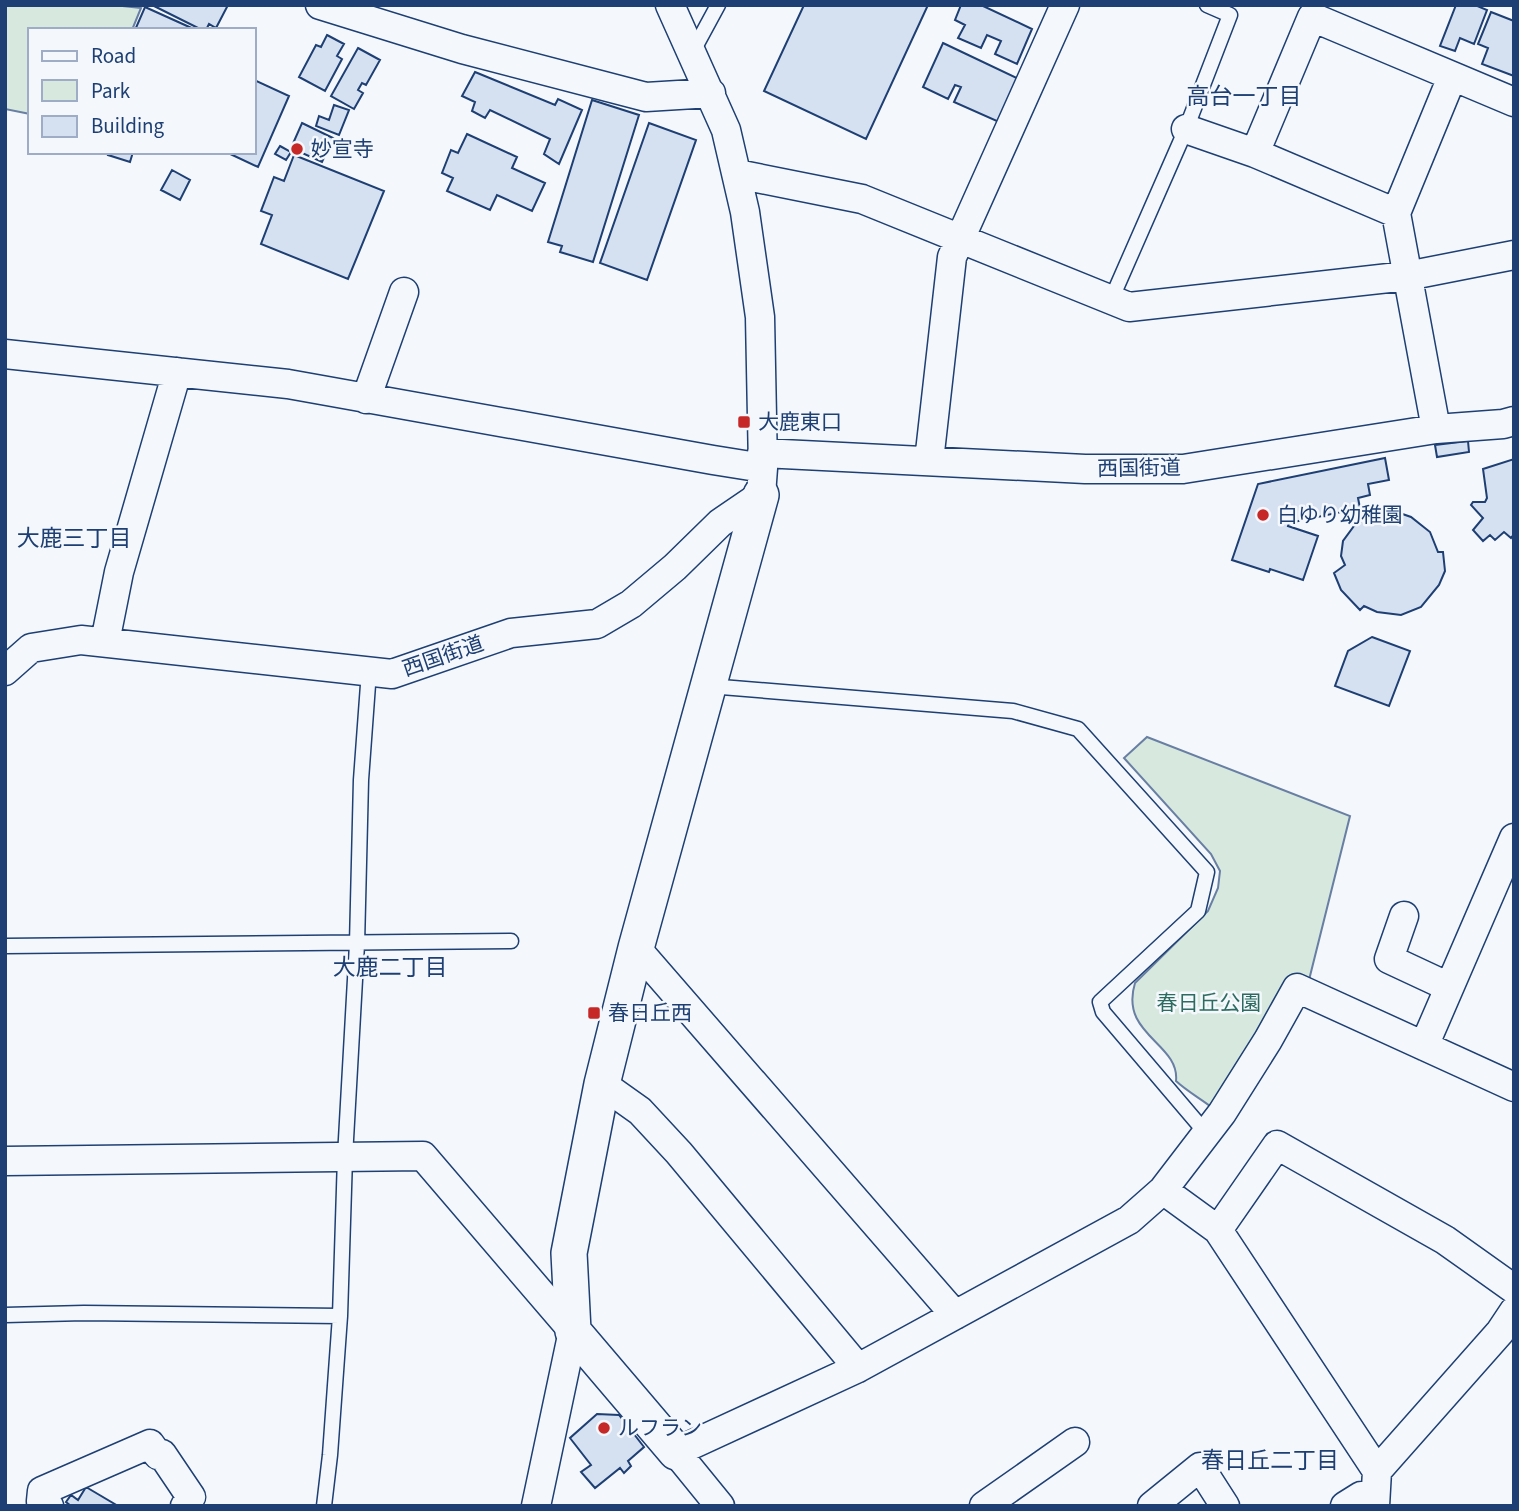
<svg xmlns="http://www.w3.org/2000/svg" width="1519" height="1511" font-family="'Source Sans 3','Noto Sans JP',sans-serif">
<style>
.green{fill:#d7e8df;stroke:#687fa3;stroke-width:2}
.building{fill:#d5e0f0;stroke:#1d3f73;stroke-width:2}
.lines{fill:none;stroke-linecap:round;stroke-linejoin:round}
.service-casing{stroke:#1d3f73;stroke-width:17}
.minor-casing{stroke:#1d3f73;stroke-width:31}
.tertiary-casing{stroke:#1d3f73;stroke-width:38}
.service{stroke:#f4f7fb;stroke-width:14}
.minor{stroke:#f4f7fb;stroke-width:28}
.tertiary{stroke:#f4f7fb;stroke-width:35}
.poi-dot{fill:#c62828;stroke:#f4f7fb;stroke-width:2.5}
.labels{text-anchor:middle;stroke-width:5;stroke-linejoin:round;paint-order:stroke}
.poi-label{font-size:21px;fill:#1d3f73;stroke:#f4f7fb;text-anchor:start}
.street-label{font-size:21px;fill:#1d3f73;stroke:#f4f7fb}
.park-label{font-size:21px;fill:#2c6c60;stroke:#f4f7fb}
.neighbourhood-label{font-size:23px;fill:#1d3f73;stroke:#f4f7fb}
</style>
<rect width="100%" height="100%" fill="#f4f7fb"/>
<!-- green -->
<path class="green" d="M5 5H113L141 8 132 30H30V114L5 109Z
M1147 737 1350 816 1308 984 1215 1110C1202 1099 1189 1093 1176 1081 1180 1043 1119 1035 1135 983L1208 911 1218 888 1220 871 1211 854 1124 758Z"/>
<!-- building -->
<path class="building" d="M152 5H228L216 28 209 24 206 30H202Z
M804 5H928L866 139 764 91Z
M961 5H981L1032 29 1017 64 995 54 1001 41 987 35 981 48 958 38 965 25 955 20Z
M1456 5H1475L1487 10 1474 44 1460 38 1455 51 1440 46Z
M145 7 196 30H135Z
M1491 12 1514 21V76L1482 64 1488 48 1478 44Z
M327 35 344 44 337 56 342 59 325 91 299 77 316 45 321 47Z
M943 43 1019 79 999 122 954 102 961 87 955 85 948 99 923 87Z
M358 48 380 60 366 85 362 83 358 90 363 93 354 109 331 96Z
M475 72 555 105 558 99 582 110 559 164 544 154 550 139 490 110 485 118 472 111 475 102 462 96Z
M254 80 289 96 258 167 226 152H254Z
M592 100 639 115 593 262 560 252 562 246 548 242Z
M334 105 349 110 339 135 316 126 319 116 329 120Z
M302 123 333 138 322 162 291 148Z
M649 123 696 140 647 280 600 263Z
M467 134 517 157 512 168 545 183 532 211 497 195 490 210 447 191 453 178 442 173 451 150 458 153Z
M280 146 291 152 286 160 275 154Z
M109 152H133L130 162 108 155Z
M294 155 384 191 348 279 261 244 272 215 261 211 274 177 284 181Z
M172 170 190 180 180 200 161 190Z
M1468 441 1469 452 1437 457 1435 445Z
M1385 458 1389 480 1368 484 1370 495 1358 498 1360 508 1289 523 1288 526 1318 536 1303 580 1270 569 1269 572 1232 560 1258 484Z
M1514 459V534L1511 538 1504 532 1495 540 1490 535 1483 541 1473 530 1483 518 1471 505 1473 502H1485L1487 498 1483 469Z
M1391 510 1411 517 1430 532 1438 552H1443L1445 571 1439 585 1421 607 1401 615 1377 612 1364 606 1360 610 1341 590 1334 573 1345 565 1341 556 1343 541 1354 526 1373 514Z
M1372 637 1410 651 1389 706 1335 686 1348 651Z
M597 1414 619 1415 644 1447 628 1461 631 1466 624 1473 620 1468 595 1488 581 1472 591 1465 570 1438Z
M86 1487 118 1506H71L66 1502 71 1495 78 1500Z"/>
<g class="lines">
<defs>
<path id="service" d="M692 53 718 5
M1111 300 1186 129 1230 15 1207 5
M709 686 1013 711 1078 729 1207 872 1198 911 1100 1002 1103 1012 1206 1133
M5 946 511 941
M5 1315 84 1313 340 1316
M324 1506 330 1455 340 1316 345 1157 357 944 361 780 369 671"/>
<path id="minor" d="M320 5 462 49 646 97 711 93
M1186 129 1255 153 1396 213
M1255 153 1312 17 1514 102
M737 174 862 199 1129 307 1407 276 1514 255
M5 354 288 384 713 460 763 468
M366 399 404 292
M1436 429 1396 213 1452 77
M762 453 1085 469H1183L1436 429 1503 424 1514 421
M929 461 952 257 1065 5
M105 642 119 572 177 372
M5 671 31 648 81 640 392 674 511 633 597 624 631 604 675 567 720 523 761 495 763 468 760 317 745 212 726 130 670 5
M1404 916 1389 959 1449 987
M636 948 955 1315
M1424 1046 1514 838
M602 1084 640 1111 679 1153 858 1368
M5 1161 423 1156 573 1331 536 1506
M1163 1190 1218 1230 1377 1471 1375 1506
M1218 1230 1277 1145 1445 1240 1514 1289
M1377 1471 1500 1332 1514 1311
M49 1506 41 1501 42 1491 150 1444 158 1455 162 1454 191 1497 185 1506
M720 1506 676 1452 858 1368 1129 1220 1163 1190 1222 1113 1268 1040 1297 988 1514 1087
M984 1506 1075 1442
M1152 1506 1200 1467 1225 1506
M1345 1506 1361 1496H1375"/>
<path id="tertiary" d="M676 1452 573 1331 569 1253 602 1084 636 948 761 495"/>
</defs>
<!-- service casing -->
<use href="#service" class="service-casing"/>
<!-- minor casing -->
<use href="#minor" class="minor-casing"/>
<!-- tertiary casing -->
<use href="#tertiary" class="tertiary-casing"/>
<!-- service -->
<use href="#service" class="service"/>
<!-- minor -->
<use href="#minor" class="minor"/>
<!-- tertiary -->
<use href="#tertiary" class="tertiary"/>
</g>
<!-- markers -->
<g class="poi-dot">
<circle cx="297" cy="149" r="7"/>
<rect x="737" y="415" width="14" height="14" rx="3.5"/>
<circle cx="1263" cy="515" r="7"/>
<rect x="587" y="1006" width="14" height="14" rx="3.5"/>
<circle cx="604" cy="1428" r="7"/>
</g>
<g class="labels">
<!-- poi labels -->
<g class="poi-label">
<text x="311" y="156">妙宣寺</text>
<text x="758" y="429">大鹿東口</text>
<text x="1277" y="522">白ゆり幼稚園</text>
<text x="608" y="1020">春日丘西</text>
<text x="618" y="1435">ルフラン</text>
</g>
<!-- street labels -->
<g class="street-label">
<text transform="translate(1139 468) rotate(-1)" y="7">西国街道</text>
<text transform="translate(443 656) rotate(-19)" y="7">西国街道</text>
</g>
<!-- park labels -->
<g class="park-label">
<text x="1209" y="1010">春日丘公園</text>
</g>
<!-- neighbourhood labels -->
<g class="neighbourhood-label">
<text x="1244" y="104">高台一丁目</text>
<text x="74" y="546">大鹿三丁目</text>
<text x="390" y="975">大鹿二丁目</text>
<text x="1270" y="1468">春日丘二丁目</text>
</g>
</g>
<!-- border -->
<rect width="1519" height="1511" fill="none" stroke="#1d3f73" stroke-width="14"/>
<!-- legend -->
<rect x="28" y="28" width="228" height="126" fill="#f4f7fb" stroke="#9eadc5" stroke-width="2"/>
<rect x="42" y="51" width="35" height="10" fill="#f4f7fb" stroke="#9eadc5" stroke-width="2"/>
<text x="91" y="63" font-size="21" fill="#1d3f73">Road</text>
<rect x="42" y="80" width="35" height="21" fill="#d7e8df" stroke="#9eadc5" stroke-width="2"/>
<text x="91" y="98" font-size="21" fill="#1d3f73">Park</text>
<rect x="42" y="116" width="35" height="21" fill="#d5e0f0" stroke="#9eadc5" stroke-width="2"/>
<text x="91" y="133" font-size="21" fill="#1d3f73">Building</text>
</svg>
